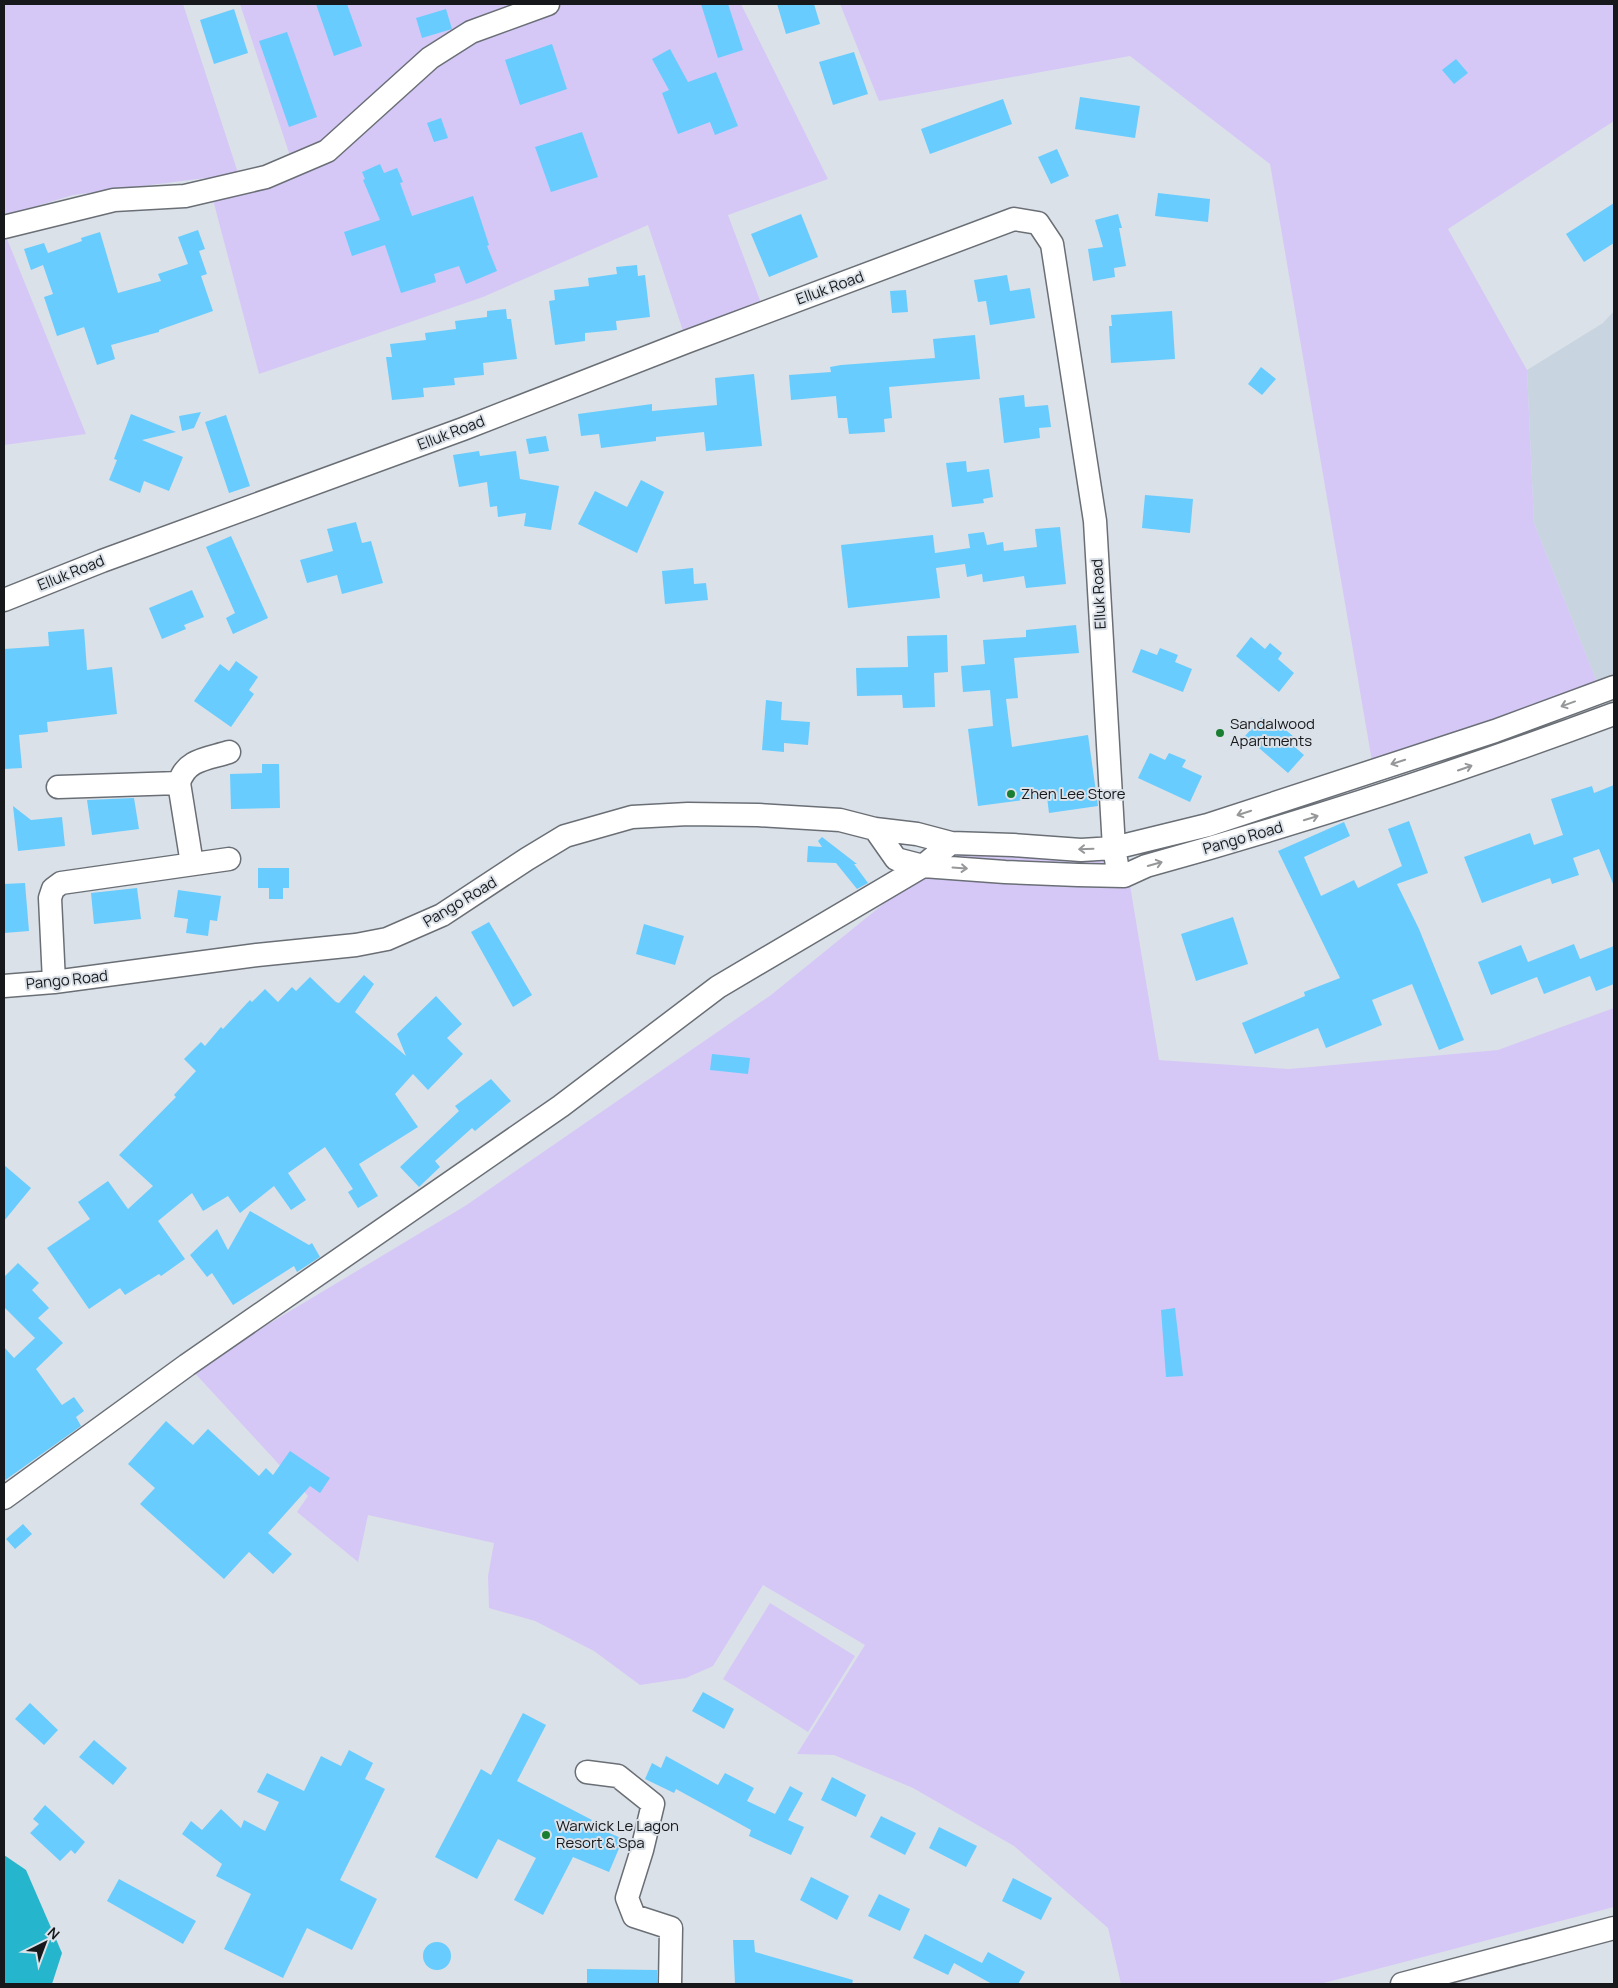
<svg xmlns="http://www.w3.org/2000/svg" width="1618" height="1988" font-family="Manrope,sans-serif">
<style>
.built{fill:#c9d4e1}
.green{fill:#d5c8f7}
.water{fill:#25b6cd}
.building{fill:#68ccfe}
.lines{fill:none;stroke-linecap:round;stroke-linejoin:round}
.minor-casing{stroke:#6a6f76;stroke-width:25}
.minor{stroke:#fff;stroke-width:22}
.oneway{stroke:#969798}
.poi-dot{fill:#1a7e32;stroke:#dbe1e8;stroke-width:2}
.labels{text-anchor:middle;stroke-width:4;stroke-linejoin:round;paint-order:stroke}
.street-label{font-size:15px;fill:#16181b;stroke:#dbe1e8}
.poi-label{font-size:15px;fill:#16181b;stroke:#dbe1e8;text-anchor:start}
</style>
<rect width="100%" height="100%" fill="#dbe1e8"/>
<!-- built -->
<path class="built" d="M1614 311V690L1602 695 1534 523 1527 370 1603 323Z"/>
<!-- green -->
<path class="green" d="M4 4H183L239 176 290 156 240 4H741L828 179 728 215 761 303 684 334 648 225 483 297 259 374 212 196 205 178 73 195 4 216Z
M840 4H1614V121L1448 229 1527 370 1534 523 1602 695 1375 779 1270 164 1130 56 879 101Z
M4 232 5 234 86 434 4 445Z
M955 846 1125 855 1159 1060 1289 1069 1498 1050 1614 1008V1907L1320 1984H1121L1108 1928 1014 1846 913 1788 834 1755 797 1754 865 1645 763 1585 713 1666 686 1678 640 1685 594 1651 535 1621 489 1608 488 1576 494 1543 368 1515 358 1562 297 1512 308 1496 192 1370 465 1206 771 995Z
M770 1603 855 1656 808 1732 723 1679Z"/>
<!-- water -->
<path class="water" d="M4 1855 26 1870 62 1953 52 1984H4Z"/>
<!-- building -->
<path class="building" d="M316 4H347L362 46 334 56Z
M701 4H728L743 50 718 58Z
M777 4H814L820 24 786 34Z
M234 9 248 53 214 64 200 20Z
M446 9 452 29 422 38 416 18Z
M287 32 317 117 289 127 259 41Z
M552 44 567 89 520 105 505 60Z
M670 49 688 82 716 72 738 126 715 135 710 122 678 134 662 93 669 90 652 59Z
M854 52 868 94 833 105 819 62Z
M1456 59 1468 73 1454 84 1442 70Z
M1080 97 1140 106 1135 138 1075 129Z
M1003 99 1012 124 930 154 921 129Z
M441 118 448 138 434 142 427 123Z
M582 132 598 177 551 192 535 147Z
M1057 149 1069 176 1051 184 1038 157Z
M380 164 384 173 397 168 403 182 400 183 412 216 473 196 489 245 487 246 497 271 466 284 459 266 434 274 436 282 401 293 385 245 352 256 344 232 380 220 363 180 365 179 362 172Z
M1158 193 1210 199 1208 222 1155 216Z
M1614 203V243L1584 262 1566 234Z
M801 214 818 257 769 277 751 234Z
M1118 214 1122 228H1119L1126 266 1114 268 1115 277 1093 281 1088 249 1103 247 1095 220Z
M198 230 205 249 199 251 207 274 201 276 213 311 159 330V332L111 345 115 359 97 365 84 327 57 336 44 297 53 294 43 265 31 270 24 249 44 243 48 253 82 241 81 238 100 232 118 293 161 281 158 274 188 264 178 237Z
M637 265 638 276 645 275 650 317 616 321 617 330 585 333V341L555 345 549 301 555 300 554 290 589 286 588 278 617 274 616 267Z
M1007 275 1010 291 1030 288 1035 318 990 325 986 301 978 302 974 280Z
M906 290 908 312 892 313 890 291Z
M506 309 507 319H511L517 359 483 363 484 375 454 378 455 385 423 388 424 397 392 400 386 357H392L390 344 426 340 425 333 456 329 455 321 487 317V311Z
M1172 311 1175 359 1111 363 1109 326H1112L1111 315Z
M975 335 980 379 889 387 892 418 884 419 885 432 849 434 847 418H838L836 396 791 400 789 375 831 372 830 367 841 365 935 358 933 339Z
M1261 367 1276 379 1262 395 1248 384Z
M754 374 762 446 706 451 704 432 656 437V441L601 448 599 434 581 436 578 414 652 404V411L717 405 715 378Z
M1024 395 1025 407 1048 405 1051 427 1039 428 1040 438 1004 443 999 398Z
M201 412 194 428 182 431 179 416Z
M131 414 176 432 142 440 183 457 169 491 144 481 140 493 109 480 117 460 114 459Z
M226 415 250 486 229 493 205 422Z
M546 436 549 451 529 454 526 439Z
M479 451 480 456 516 451 520 479 559 486 551 530 524 526 526 513 498 517 497 506 490 507 487 482 459 487 453 455Z
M966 461 967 472 989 469 993 497 983 499 984 503 952 507 946 463Z
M641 480 664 492 637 553 578 524 595 491 627 507Z
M1145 495 1193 499 1190 533 1142 528Z
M356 522 362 543 371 541 383 583 342 594 337 575 307 583 300 560 333 551 327 529Z
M1060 527 1066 584 1026 588 1024 576 983 582 982 574 967 577 965 564 936 568 940 598 848 608 841 545 933 535 935 553 970 548 968 534 984 532 987 545 1003 542 1004 551 1037 547 1035 529Z
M231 536 268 618 233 634 226 618 235 613 206 547Z
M693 568 694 584 706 583 708 600 665 604 662 571Z
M192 590 204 617 184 625 186 629 162 639 149 608Z
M1076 625 1079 653 1014 658 1018 698 1006 699 1012 747 1088 735 1098 806 1049 813 1047 797 978 806 968 729 993 726 990 690 963 692 961 666 985 664 983 640 1026 637V630Z
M84 629 87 670 112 667 117 714 47 722 48 732 19 735 22 768 4 769V649L49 646 48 632Z
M947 635 948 672 934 673 935 707 903 708 902 695 857 696 856 668 908 667 907 636Z
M1251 637 1265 649 1270 643 1282 653 1278 659 1294 673 1279 692 1236 656Z
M1160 648 1178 655 1175 662 1192 669 1183 692 1132 672 1141 649 1157 655Z
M236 661 258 677 249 690 254 694 231 727 194 701 220 664 229 671Z
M766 700 782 702 781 720 810 722 808 745 784 743V752L762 750Z
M1262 717 1276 729 1280 725 1294 737 1289 742 1304 755 1288 773 1245 736Z
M1150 753 1165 760 1169 753 1186 760 1182 767 1202 776 1190 802 1138 778Z
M262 764H279L280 808 231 809 230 774 262 773Z
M1614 785V886L1599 849 1573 858 1579 875 1552 884 1550 878 1482 903 1464 857 1530 833 1534 845 1563 835 1551 799 1592 786 1594 793Z
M134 798 139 829 92 835 87 800Z
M13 806 31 820 62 817 65 846 18 851Z
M1409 821 1428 873 1397 884 1419 929 1464 1040 1439 1050 1412 984 1372 1000 1382 1025 1326 1048 1318 1028 1255 1054 1242 1023 1305 996 1304 992 1340 978 1278 851 1344 822 1350 836 1304 857 1321 896 1354 880 1358 888 1402 866 1388 829Z
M822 837 857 864H854L868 883 857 889 836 863 807 862 808 846 822 847 818 841Z
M258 868H289V888H283V899H269V888H258Z
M25 883 29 931 4 933V884Z
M137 888 141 919 94 924 91 893Z
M178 890 221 896 217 921 210 920 208 936 186 933 188 919 174 917Z
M1233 917 1248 964 1196 981 1181 934Z
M489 922 532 995 513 1007 471 932Z
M644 924 684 936 675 965 636 954Z
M1574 944 1580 959 1614 946V984L1596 991 1590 976 1544 994 1537 977 1491 995 1478 962 1521 945 1528 962Z
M364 975 374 984 355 1012 406 1056 397 1034 436 996 462 1024 447 1038 463 1054 428 1090 413 1074 395 1094 418 1127 359 1164 378 1196 358 1208 348 1192 353 1189 325 1147 288 1173 306 1200 291 1210 274 1186 240 1213 228 1196 203 1211 192 1193 158 1221 185 1259 161 1276 159 1274 125 1295 120 1288 89 1309 47 1248 90 1219 78 1202 108 1181 128 1209 153 1186 119 1155 176 1097 174 1095 196 1071 184 1059 201 1042 205 1046 221 1027 223 1029 250 1000 252 1002 265 989 278 1002 292 987 296 991 310 977 336 1002 339 1003Z
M712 1054 750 1058 748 1074 710 1070Z
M491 1079 511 1101 475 1131 472 1128 435 1161 440 1167 419 1187 400 1167 459 1111 455 1106Z
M4 1165 31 1188 4 1221Z
M250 1211 309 1245 312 1243 320 1257 297 1272 294 1266 233 1305 212 1273 207 1277 190 1255 217 1229 228 1250Z
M18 1263 39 1283 32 1290 49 1308 38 1318 63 1343 36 1369 62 1405 74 1397 84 1411 76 1417 81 1426 4 1481V1347L14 1358 35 1338 4 1307V1277Z
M1175 1308 1183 1376 1166 1377 1161 1310Z
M166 1421 193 1445 208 1429 259 1476 266 1468 273 1475 290 1451 330 1478 320 1493 310 1486 268 1533 292 1554 273 1574 249 1552 224 1579 140 1504 155 1488 128 1464Z
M23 1524 32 1534 15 1549 6 1539Z
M703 1692 734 1709 724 1729 692 1711Z
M30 1703 58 1730 44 1745 15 1719Z
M523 1713 546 1725 517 1781 592 1820 589 1824 623 1839 609 1872 573 1857 543 1915 514 1900 536 1858 498 1839 477 1879 435 1857 481 1769 491 1775Z
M94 1740 127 1768 113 1785 79 1757Z
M349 1750 373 1763 365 1779 385 1789 340 1880 377 1899 352 1950 307 1928 283 1978 224 1949 251 1894 216 1876 222 1864 182 1834 191 1821 202 1830 221 1809 241 1828 244 1820 265 1831 279 1802 257 1792 267 1773 304 1791 321 1756 341 1766Z
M666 1756 718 1785 725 1773 754 1788 747 1801 775 1814 790 1786 803 1793 788 1820 804 1827 791 1855 749 1836 751 1830 676 1789 674 1793 645 1779 652 1763 661 1768Z
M832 1777 866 1795 856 1817 821 1800Z
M45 1805 85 1842 75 1854 71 1850 60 1861 30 1833 39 1824 33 1819Z
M881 1816 916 1833 905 1855 870 1837Z
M939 1827 977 1846 966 1867 929 1848Z
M811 1877 849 1896 837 1920 800 1900Z
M1013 1878 1052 1898 1041 1920 1002 1901Z
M119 1879 196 1921 183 1944 107 1901Z
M879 1894 910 1909 900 1931 868 1916Z
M925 1934 982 1963 988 1952 1025 1972 1018 1984H992L954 1963 948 1975 913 1958Z
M733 1940H754L755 1952 853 1980 852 1984H735Z
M423 1956a14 14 0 1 1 28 0a14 14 0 1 1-28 0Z
M587 1969 657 1970V1984H587Z"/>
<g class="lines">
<defs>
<path id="minor" d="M4 227 114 200 185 196 266 177 327 151 430 58 471 32 548 4
M4 600 102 561 463 429 686 342 1014 219 1038 223 1052 244 1095 521 1114 848 1119 876
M179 783 192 864
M58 787 179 783C186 759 207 759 229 752
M875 829 896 859 923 866 1005 872 1078 875 1124 876 1146 866C1305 822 1460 771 1614 714
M54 982 50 898 53 889 61 883 229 859
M4 986 54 982 257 955 356 945 387 939 442 915 527 859 565 836 632 817 688 814 758 815 840 820 875 829 917 834 951 843 1013 845 1081 850 1114 848 1208 825 1495 731 1614 687
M4 1498 187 1365 561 1106 718 987 923 866 951 843
M587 1772 618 1776 653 1804 642 1850 627 1898 634 1916 671 1928 670 1984
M1402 1984 1614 1928"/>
</defs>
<!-- minor casing -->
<use href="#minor" class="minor-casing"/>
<!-- minor -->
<use href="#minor" class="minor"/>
</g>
<!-- one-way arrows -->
<defs><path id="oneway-shaft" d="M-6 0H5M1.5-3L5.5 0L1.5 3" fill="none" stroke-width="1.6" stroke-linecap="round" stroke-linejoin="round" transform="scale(1.25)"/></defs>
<g class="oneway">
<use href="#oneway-shaft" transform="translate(1568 704) rotate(160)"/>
<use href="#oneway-shaft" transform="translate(1398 762) rotate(162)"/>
<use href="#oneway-shaft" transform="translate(1465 768) rotate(-19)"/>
<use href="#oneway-shaft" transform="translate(1244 813) rotate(162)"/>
<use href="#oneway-shaft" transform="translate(1311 818) rotate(-17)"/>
<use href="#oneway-shaft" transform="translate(1086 849) rotate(178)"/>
<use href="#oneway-shaft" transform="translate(1155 864) rotate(-16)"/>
<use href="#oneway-shaft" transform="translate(960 868) rotate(4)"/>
</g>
<!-- markers -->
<g class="poi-dot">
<circle cx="1220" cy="733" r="5"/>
<circle cx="1011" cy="794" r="5"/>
<circle cx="546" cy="1835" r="5"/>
</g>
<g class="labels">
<!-- street labels -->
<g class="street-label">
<text transform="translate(830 288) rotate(-20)" y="5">Elluk Road</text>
<text transform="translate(451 433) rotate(-21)" y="5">Elluk Road</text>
<text transform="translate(71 573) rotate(-22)" y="5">Elluk Road</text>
<text transform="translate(1099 594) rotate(-93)" y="5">Elluk Road</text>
<text transform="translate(1243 838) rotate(-16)" y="5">Pango Road</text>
<text transform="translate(460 902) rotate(-31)" y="5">Pango Road</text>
<text transform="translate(67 980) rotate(-6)" y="5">Pango Road</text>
</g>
<!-- poi labels -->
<g class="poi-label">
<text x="1230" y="729">Sandalwood<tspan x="1230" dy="17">Apartments</tspan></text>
<text x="1021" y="799">Zhen Lee Store</text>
<text x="556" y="1831">Warwick Le Lagon<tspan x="556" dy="17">Resort &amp; Spa</tspan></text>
</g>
</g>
<!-- border -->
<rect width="1618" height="1988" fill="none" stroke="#16181b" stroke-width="10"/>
<!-- north arrow -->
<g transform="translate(45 1943) rotate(42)" stroke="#dbe1e8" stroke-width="4" paint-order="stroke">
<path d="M0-4L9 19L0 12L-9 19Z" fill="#16181b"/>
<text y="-8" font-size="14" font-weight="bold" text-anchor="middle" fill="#16181b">N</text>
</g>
</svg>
